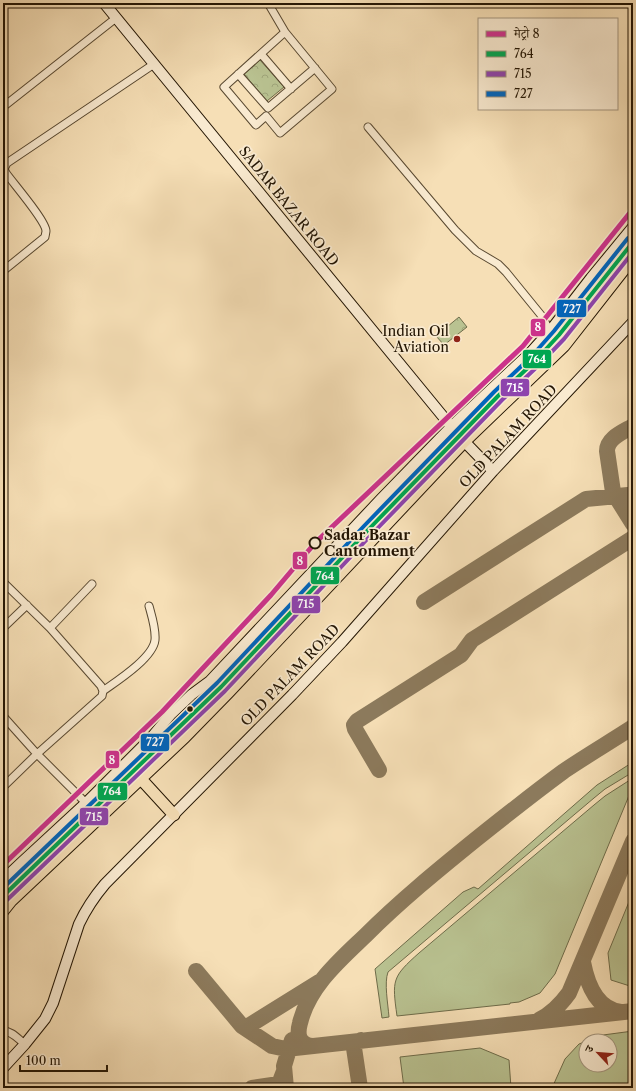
<svg xmlns="http://www.w3.org/2000/svg" width="636" height="1091" font-family="'Libre Caslon Text','Noto Serif Devanagari',serif">
<style>
.green{fill:#b9c291;stroke:#6e6c4a;fill-rule:evenodd}
.park{fill:url(#park-crowns);stroke:#6e6c4a}
.lines{fill:none;stroke-linecap:round;stroke-linejoin:round}
.taxiway{stroke:#8c7a5c;stroke-width:16}
.street-casing{stroke:#584830;stroke-width:9}
.secondary-casing{stroke:#231503;stroke-width:12}
.primary-casing{stroke:#231503;stroke-width:13}
.street{stroke:#f9ead0;stroke-width:7}
.secondary{stroke:#f9ead0;stroke-width:10}
.primary{stroke:#f6dfb6;stroke-width:11}
.bus-1-casing{stroke:#f9ead0;stroke-width:7}
.bus-2-casing{stroke:#f9ead0;stroke-width:7}
.bus-3-casing{stroke:#f9ead0;stroke-width:7}
.bus-1{stroke:#00a651;stroke-width:4}
.bus-2{stroke:#8e44ad;stroke-width:4}
.bus-3{stroke:#0065bd;stroke-width:4}
.metro-1-casing{stroke:#f9ead0;stroke-width:8}
.metro-1{stroke:#cc338b;stroke-width:5}
.poi-dot{fill:#8f2418;stroke:#f9ead0;stroke-width:1.5}
.stop-dot{fill:#f9ead0;stroke:#231503;stroke-width:2}
.bus-dot{fill:#231503;stroke:#f9ead0;stroke-width:1.5}
.labels{text-anchor:middle;stroke-width:3.5;stroke-linejoin:round;paint-order:stroke}
.street-label{font-size:14px;fill:#231503;stroke:#f9ead0}
.poi-label{font-size:14px;fill:#231503;stroke:#f9ead0;text-anchor:end}
.stop-label{font-size:14px;font-weight:bold;fill:#231503;stroke:#f9ead0;text-anchor:start}
.line-badge{stroke:#f9ead0;stroke-width:1.5}
.badge-label{font-size:11px;text-anchor:middle;font-weight:bold;fill:#fff}
</style>
<defs>
<pattern id="park-crowns" width="20" height="18" patternUnits="userSpaceOnUse"><rect width="20" height="18" fill="#b9c291"/><path d="M2 6a3 3 0 1 1 6 0M12 15a3 3 0 1 1 6 0" fill="none" stroke="#9fa67b"/></pattern>
</defs>
<rect width="100%" height="100%" fill="#f6dfb6"/>
<filter id="stains"><feTurbulence type="fractalNoise" baseFrequency=".005" numOctaves="4"/><feColorMatrix values="0 0 0 0 .2 0 0 0 0 .09 0 0 0 0 .02 0 0 0 .5 -.17"/></filter>
<radialGradient id="worn" r=".72"><stop offset=".6" stop-color="#630" stop-opacity="0"/><stop offset="1" stop-color="#630" stop-opacity=".3"/></radialGradient>
<!-- green -->
<path class="green" d="M633 762V772L605 789 594 798 388 972C384 983 388 1004 389 1017L382 1018 375 969 463 892 474 887 478 889 597 785Z
M633 778V786L555 974 540 993 519 1002 510 1003V1004L397 1016C392 980 392 977 419 953L594 805 605 796Z
M633 892V987L611 980 608 953Z
M633 1031V1088H552L565 1059 579 1044 603 1035ZM586 1041H610V1065H586Z
M480 1048 509 1060 511 1088H404L400 1057Z"/>
<!-- park -->
<path class="park" d="M260 60 284 87 267 101 244 74Z
M459 317 467 327 444 345 436 336Z"/>
<g class="lines">
<!-- taxiway -->
<path class="taxiway" d="M633 426C623 432 607 438 607 451L613 492 633 524
M424 602 586 499 628 495
M379 770 355 729 354 725 357 721 461 655 472 640 633 538
M583 962C587 983 596 1009 621 1012
M196 971 242 1026 272 1046 286 1049 633 1011
M539 1020C551 1014 561 1004 569 993L633 841
M242 1026 246 1027 250 1025 319 982
M312 1046C298 1044 297 1034 300 1023 309 986 340 960 366 935 400 901 438 870 475 840 505 816 534 793 564 771 586 756 610 742 633 727
M252 1088 279 1084 284 1071
M286 1088 284 1066 287 1056 292 1040
M360 1088 354 1048 356 1044 361 1040"/>
<defs>
<path id="street" d="M268 3 285 32 332 89 280 133 266 116 256 125 224 87 285 32
M261 54 291 89
M238 74 268 108 315 68
M3 107 116 18
M368 127 455 230 476 251 498 264 506 272 541 315 550 331
M3 271 45 237C45 236 46 232 46 231 46 221 13 183 6 173L4 169 7 163 154 64
M3 582 50 628 101 686 103 691 102 696 37 754 86 803
M3 628 27 605
M50 628 92 584
M103 691C117 681 153 658 155 640 156 629 152 617 149 606
M3 716 37 754 3 787
M3 1031C12 1031 18 1039 25 1044"/>
<path id="secondary" d="M104 3 459 436 493 471
M3 880 21 863 86 803 151 738 171 714 191 695 210 681 381 499 452 426 531 352 550 331 591 278 633 227
M3 1068 25 1044 45 1019 53 1003 79 924C86 909 94 897 105 884L292 695 342 642 493 471 633 322"/>
<path id="primary" d="M141 779 174 815
M3 896 177 730 221 687 368 530 498 396 535 361 559 335 633 242
M3 911 11 901 185 737 228 693 464 442 564 346 633 258"/>
</defs>
<!-- street casing -->
<use href="#street" class="street-casing"/>
<!-- secondary casing -->
<use href="#secondary" class="secondary-casing"/>
<!-- primary casing -->
<use href="#primary" class="primary-casing"/>
<!-- street -->
<use href="#street" class="street"/>
<!-- secondary -->
<use href="#secondary" class="secondary"/>
<!-- primary -->
<use href="#primary" class="primary"/>
<defs>
<path id="bus-1" d="M3 896 221 687 368 530 498 396 535 361 559 335 633 242"/>
<path id="bus-2" d="M7 900 225 691 372 534 502 400 539 365 564 339 633 252"/>
<path id="bus-3" d="M3 888 217 683 364 526 494 392 531 357 554 331 628 238"/>
</defs>
<!-- bus-1 casing -->
<use href="#bus-1" class="bus-1-casing"/>
<!-- bus-2 casing -->
<use href="#bus-2" class="bus-2-casing"/>
<!-- bus-3 casing -->
<use href="#bus-3" class="bus-3-casing"/>
<!-- bus-1 -->
<use href="#bus-1" class="bus-1"/>
<!-- bus-2 -->
<use href="#bus-2" class="bus-2"/>
<!-- bus-3 -->
<use href="#bus-3" class="bus-3"/>
<defs>
<path id="metro-1" d="M3 865 162 712 271 595 315 543 523 346 633 209"/>
</defs>
<!-- metro-1 casing -->
<use href="#metro-1" class="metro-1-casing"/>
<!-- metro-1 -->
<use href="#metro-1" class="metro-1"/>
</g>
<!-- markers -->
<circle class="poi-dot" cx="457" cy="339" r="4"/>
<circle class="stop-dot" cx="315" cy="543" r="5.5"/>
<circle class="bus-dot" cx="190" cy="709" r="3.5"/>
<g class="labels">
<!-- street labels -->
<g class="street-label">
<text transform="translate(289 206) rotate(51)" y="5">SADAR BAZAR ROAD</text>
<text transform="translate(508 436) rotate(-47)" y="5">OLD PALAM ROAD</text>
<text transform="translate(290 675) rotate(-46)" y="5">OLD PALAM ROAD</text>
</g>
<!-- poi labels -->
<g class="poi-label">
<text x="449" y="336">Indian Oil<tspan x="449" dy="16">Aviation</tspan></text>
</g>
<!-- stop labels -->
<g class="stop-label">
<text x="324" y="540">Sadar Bazar<tspan x="324" dy="16">Cantonment</tspan></text>
</g>
</g>
<g class="line-badge">
<rect x="556" y="299" width="31" height="19" rx="4" fill="#0065bd"/>
<rect x="530" y="318" width="16" height="19" rx="4" fill="#cc338b"/>
<rect x="522" y="349" width="30" height="20" rx="4" fill="#00a651"/>
<rect x="500" y="378" width="30" height="19" rx="4" fill="#8e44ad"/>
<rect x="292" y="551" width="16" height="19" rx="4" fill="#cc338b"/>
<rect x="310" y="566" width="30" height="19" rx="4" fill="#00a651"/>
<rect x="291" y="595" width="30" height="19" rx="4" fill="#8e44ad"/>
<rect x="140" y="733" width="30" height="19" rx="4" fill="#0065bd"/>
<rect x="105" y="750" width="15" height="19" rx="4" fill="#cc338b"/>
<rect x="97" y="782" width="31" height="19" rx="4" fill="#00a651"/>
<rect x="79" y="807" width="30" height="19" rx="4" fill="#8e44ad"/>
</g>
<g class="badge-label">
<text x="572" y="313">727</text>
<text x="538" y="331">8</text>
<text x="537" y="363">764</text>
<text x="515" y="392">715</text>
<text x="300" y="565">8</text>
<text x="325" y="580">764</text>
<text x="306" y="608">715</text>
<text x="155" y="746">727</text>
<text x="112" y="764">8</text>
<text x="112" y="795">764</text>
<text x="94" y="821">715</text>
</g>
<!-- margin -->
<rect width="636" height="1091" fill="none" stroke="#f6dfb6" stroke-width="16"/>
<rect x="4" y="4" width="628" height="1083" fill="none" stroke="#231503" stroke-width="2"/>
<rect x="8" y="8" width="620" height="1075" fill="none" stroke="#231503"/>
<!-- legend -->
<rect x="478" y="18" width="140" height="92" fill="#f9ead0" stroke="#a3957e"/>
<rect x="486" y="31" width="20" height="6" fill="#cc338b" stroke="#a3957e"/>
<text x="514" y="38" font-size="12" fill="#231503">मेट्रो 8</text>
<rect x="486" y="51" width="20" height="6" fill="#00a651" stroke="#a3957e"/>
<text x="514" y="58" font-size="12" fill="#231503">764</text>
<rect x="486" y="71" width="20" height="6" fill="#8e44ad" stroke="#a3957e"/>
<text x="514" y="78" font-size="12" fill="#231503">715</text>
<rect x="486" y="91" width="20" height="6" fill="#0065bd" stroke="#a3957e"/>
<text x="514" y="98" font-size="12" fill="#231503">727</text>
<!-- north arrow -->
<g transform="translate(598 1053) rotate(296)"><circle r="19" fill="#f9ead0" stroke="#a3957e"/>
<path d="M0-3L7 15L0 10L-7 15Z" fill="#8f2418"/>
<text y="-6" font-size="11" font-weight="bold" text-anchor="middle" fill="#231503">उ</text>
</g>
<!-- scale -->
<path d="M20 1065v6h87v-6" fill="none" stroke="#231503" stroke-width="2"/>
<text x="26" y="1065" font-size="12" fill="#231503" stroke="#f9ead0" stroke-width="3" paint-order="stroke">100 m</text>
<rect width="100%" height="100%" filter="url(#stains)"/>
<rect width="100%" height="100%" fill="url(#worn)"/>
</svg>
